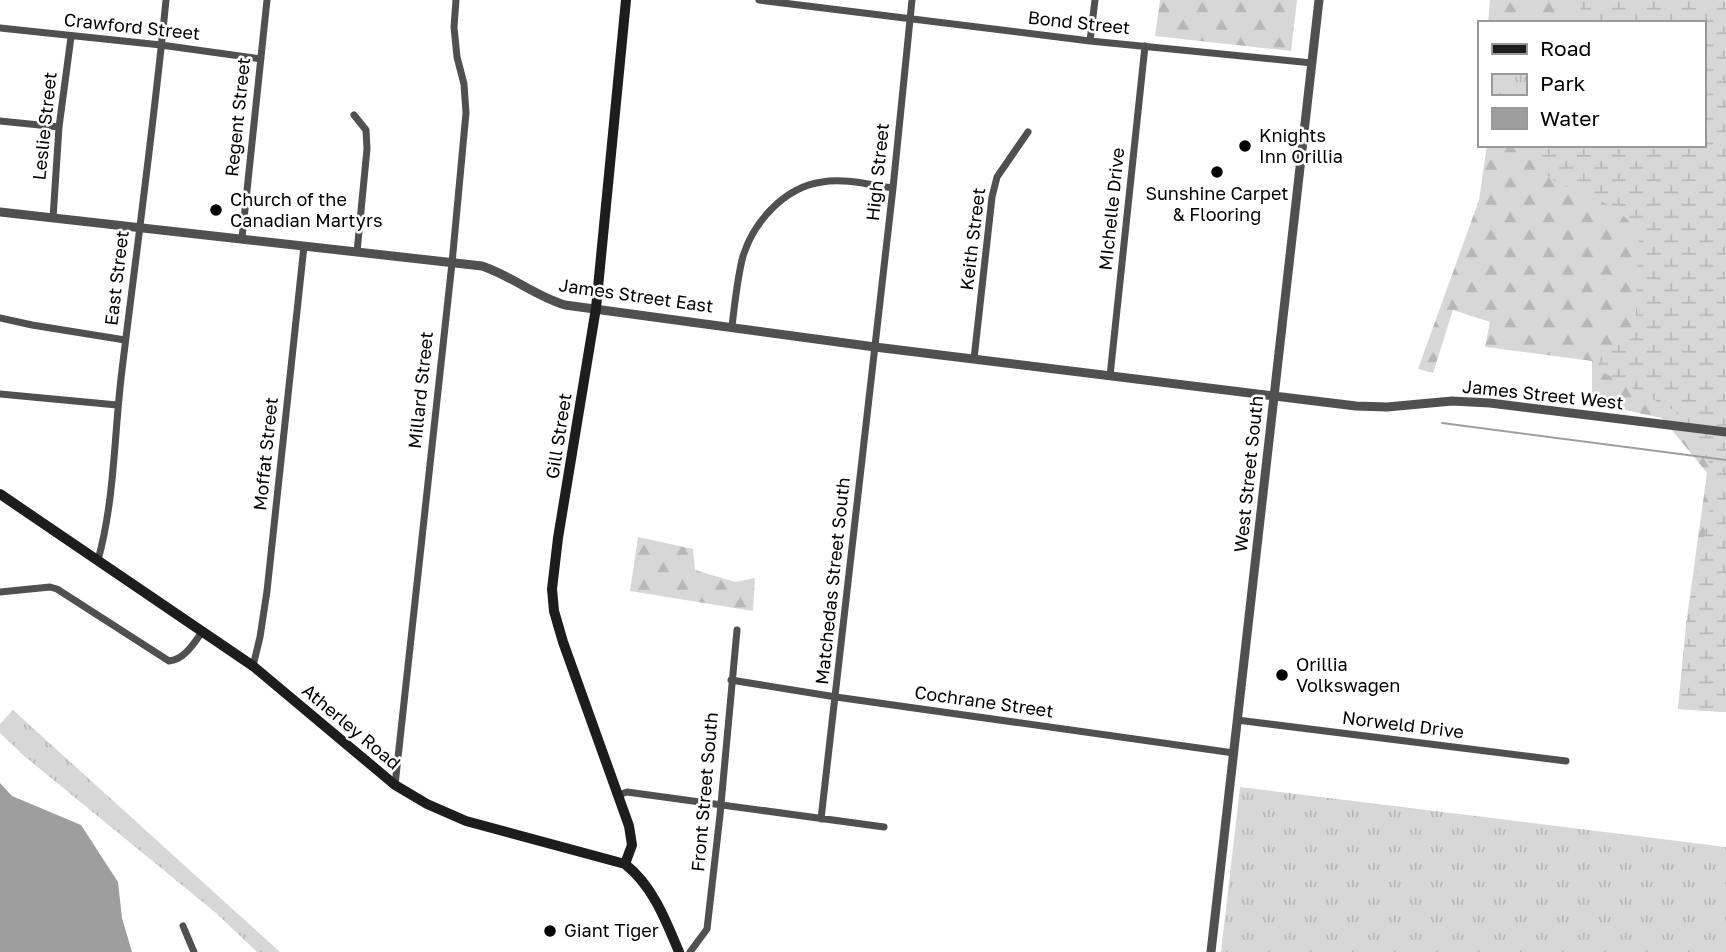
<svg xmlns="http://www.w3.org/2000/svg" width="1726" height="952" font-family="'Golos Text',sans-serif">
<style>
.forest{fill:url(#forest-firs)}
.wetland{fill:url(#wetland-marsh)}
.park{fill:url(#park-tufts)}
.water{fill:#9e9e9e}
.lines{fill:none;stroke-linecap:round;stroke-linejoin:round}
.stream{stroke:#9e9e9e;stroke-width:2}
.minor{stroke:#505050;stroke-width:7}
.tertiary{stroke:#505050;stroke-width:9}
.secondary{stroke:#1d1d1d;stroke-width:10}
.poi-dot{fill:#000;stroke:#fff;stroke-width:2.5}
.labels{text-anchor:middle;stroke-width:5;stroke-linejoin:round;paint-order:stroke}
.street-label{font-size:18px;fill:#000;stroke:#fff}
.poi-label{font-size:18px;fill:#000;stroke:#fff;text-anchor:start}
</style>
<defs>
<pattern id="forest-firs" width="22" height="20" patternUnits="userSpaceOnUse" patternTransform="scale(1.75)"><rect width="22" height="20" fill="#d7d7d7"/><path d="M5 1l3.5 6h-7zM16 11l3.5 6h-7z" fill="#b7b7b7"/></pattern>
<pattern id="wetland-marsh" width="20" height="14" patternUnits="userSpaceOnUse" patternTransform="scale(1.75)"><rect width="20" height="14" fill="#d7d7d7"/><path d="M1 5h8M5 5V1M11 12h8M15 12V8" fill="none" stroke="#b7b7b7"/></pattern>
<pattern id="park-tufts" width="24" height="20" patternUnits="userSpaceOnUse" patternTransform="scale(1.75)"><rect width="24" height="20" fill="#d7d7d7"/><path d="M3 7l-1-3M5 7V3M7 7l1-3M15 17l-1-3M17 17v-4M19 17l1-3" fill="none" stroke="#b7b7b7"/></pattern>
</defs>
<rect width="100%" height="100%" fill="#fff"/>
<!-- forest -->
<path class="forest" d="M1160 0H1297L1291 51 1155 36Z
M1490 0H1586L1603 23H1488Z
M1722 0 1726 712 1678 709 1686 625 1707 473 1662 418 1592 403V361L1485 347 1490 322 1453 310 1433 373 1418 369 1479 200 1487 145H1703V23Z
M638 537 693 549 695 570 735 582 755 578 753 611 630 591Z"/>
<!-- wetland -->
<path class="wetland" d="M1580 0H1726V712L1678 709 1689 603 1697 575 1716 473 1675 411 1597 369 1602 352 1635 337 1639 233 1618 209 1554 181 1519 151 1521 145H1703V23H1581Z"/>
<!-- park -->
<path class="park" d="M13 710 280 952H257L216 913 23 755 0 733V724Z
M1240 787 1726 847V952H1221Z"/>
<!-- water -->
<path class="water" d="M0 783 12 796 81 825 118 882 122 918 132 952H0Z"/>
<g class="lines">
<!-- stream -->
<path class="stream" d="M1442 423 1726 460"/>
<!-- minor -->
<path class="minor" d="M759 0 1090 41 1312 63
M0 28 161 45 261 59
M1090 41 1095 0
M354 115 366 130 367 149 357 252
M0 121 59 127
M53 218 59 127 71 37
M242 238 267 0
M0 318 32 325 125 340
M732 326C735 303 737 279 743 256 754 221 785 187 822 182 845 178 870 185 893 188
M974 359 992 197 997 177 1028 132
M1110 376 1145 46
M0 394 117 405
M98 560C115 499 114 433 122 370 137 247 154 124 166 0
M0 592 50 587 57 589 169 661C184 660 194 643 202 632
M253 666 260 637 267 591 304 246
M731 680 836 697 1234 753
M1237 720 1566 761
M395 785 452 263 466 113 464 84 457 57 454 27 456 0
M618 795 627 792 884 827
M821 819 893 188 912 0
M183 926 194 952
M690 952 707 929 720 815 737 630"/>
<!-- tertiary -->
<path class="tertiary" d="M0 212 482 266C512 276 535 296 565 305L875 347 1356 406 1387 407 1452 401 1490 403 1726 432
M1211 952 1319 0"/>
<!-- secondary -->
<path class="secondary" d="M0 494 253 666 395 785 427 804 466 821 625 864C653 886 666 921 679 952
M625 864 632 845 629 826 563 642 554 611 552 589 558 538 596 308 626 0"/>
</g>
<!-- markers -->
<g class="poi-dot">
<circle cx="1245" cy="146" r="7"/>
<circle cx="1217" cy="172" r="7"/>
<circle cx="216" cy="210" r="7"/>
<circle cx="1282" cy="675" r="7"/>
<circle cx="550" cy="931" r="7"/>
</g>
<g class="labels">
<!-- street labels -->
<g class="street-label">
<text transform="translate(1079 23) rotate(6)" y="6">Bond Street</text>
<text transform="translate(132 27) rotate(6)" y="6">Crawford Street</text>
<text transform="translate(238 117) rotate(-84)" y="6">Regent Street</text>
<text transform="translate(45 126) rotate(-84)" y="6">Leslie Street</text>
<text transform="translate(878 172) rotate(-84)" y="6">High Street</text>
<text transform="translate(1112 209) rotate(-84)" y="6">MIchelle Drive</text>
<text transform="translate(973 239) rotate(-83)" y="6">Keith Street</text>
<text transform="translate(117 278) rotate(-83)" y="6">East Street</text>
<text transform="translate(636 296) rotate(8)" y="6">James Street East</text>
<text transform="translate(421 390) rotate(-84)" y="6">Millard Street</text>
<text transform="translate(1543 395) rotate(6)" y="6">James Street West</text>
<text transform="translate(559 436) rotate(-81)" y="6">Gill Street</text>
<text transform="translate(266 454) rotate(-84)" y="6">Moffat Street</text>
<text transform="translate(1249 474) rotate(-84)" y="6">West Street South</text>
<text transform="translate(833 581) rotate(-84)" y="6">Matchedas Street South</text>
<text transform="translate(984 702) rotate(8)" y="6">Cochrane Street</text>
<text transform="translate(1403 725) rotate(7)" y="6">Norweld Drive</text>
<text transform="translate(351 727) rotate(40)" y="6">Atherley Road</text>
<text transform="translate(705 792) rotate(-85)" y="6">Front Street South</text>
</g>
<!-- poi labels -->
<g class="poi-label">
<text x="1259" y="142">Knights<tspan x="1259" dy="21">Inn Orillia</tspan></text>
<text x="1217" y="200" text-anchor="middle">Sunshine Carpet<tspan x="1217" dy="21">&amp; Flooring</tspan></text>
<text x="230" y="206">Church of the<tspan x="230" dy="21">Canadian Martyrs</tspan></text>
<text x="1296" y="671">Orillia<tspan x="1296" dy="21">Volkswagen</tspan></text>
<text x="564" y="937">Giant Tiger</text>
</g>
</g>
<!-- legend -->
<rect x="1478" y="21" width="228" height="126" fill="#ffffff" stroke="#999999" stroke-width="2"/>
<rect x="1492" y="44" width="35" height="10" fill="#1d1d1d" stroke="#999999" stroke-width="2"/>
<text x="1540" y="56" font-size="21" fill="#000000">Road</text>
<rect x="1492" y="74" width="35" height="21" fill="url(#park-tufts)" stroke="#999999" stroke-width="2"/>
<text x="1540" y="91" font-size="21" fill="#000000">Park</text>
<rect x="1492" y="108" width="35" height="21" fill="#9e9e9e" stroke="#999999" stroke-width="2"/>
<text x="1540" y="126" font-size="21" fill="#000000">Water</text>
</svg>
